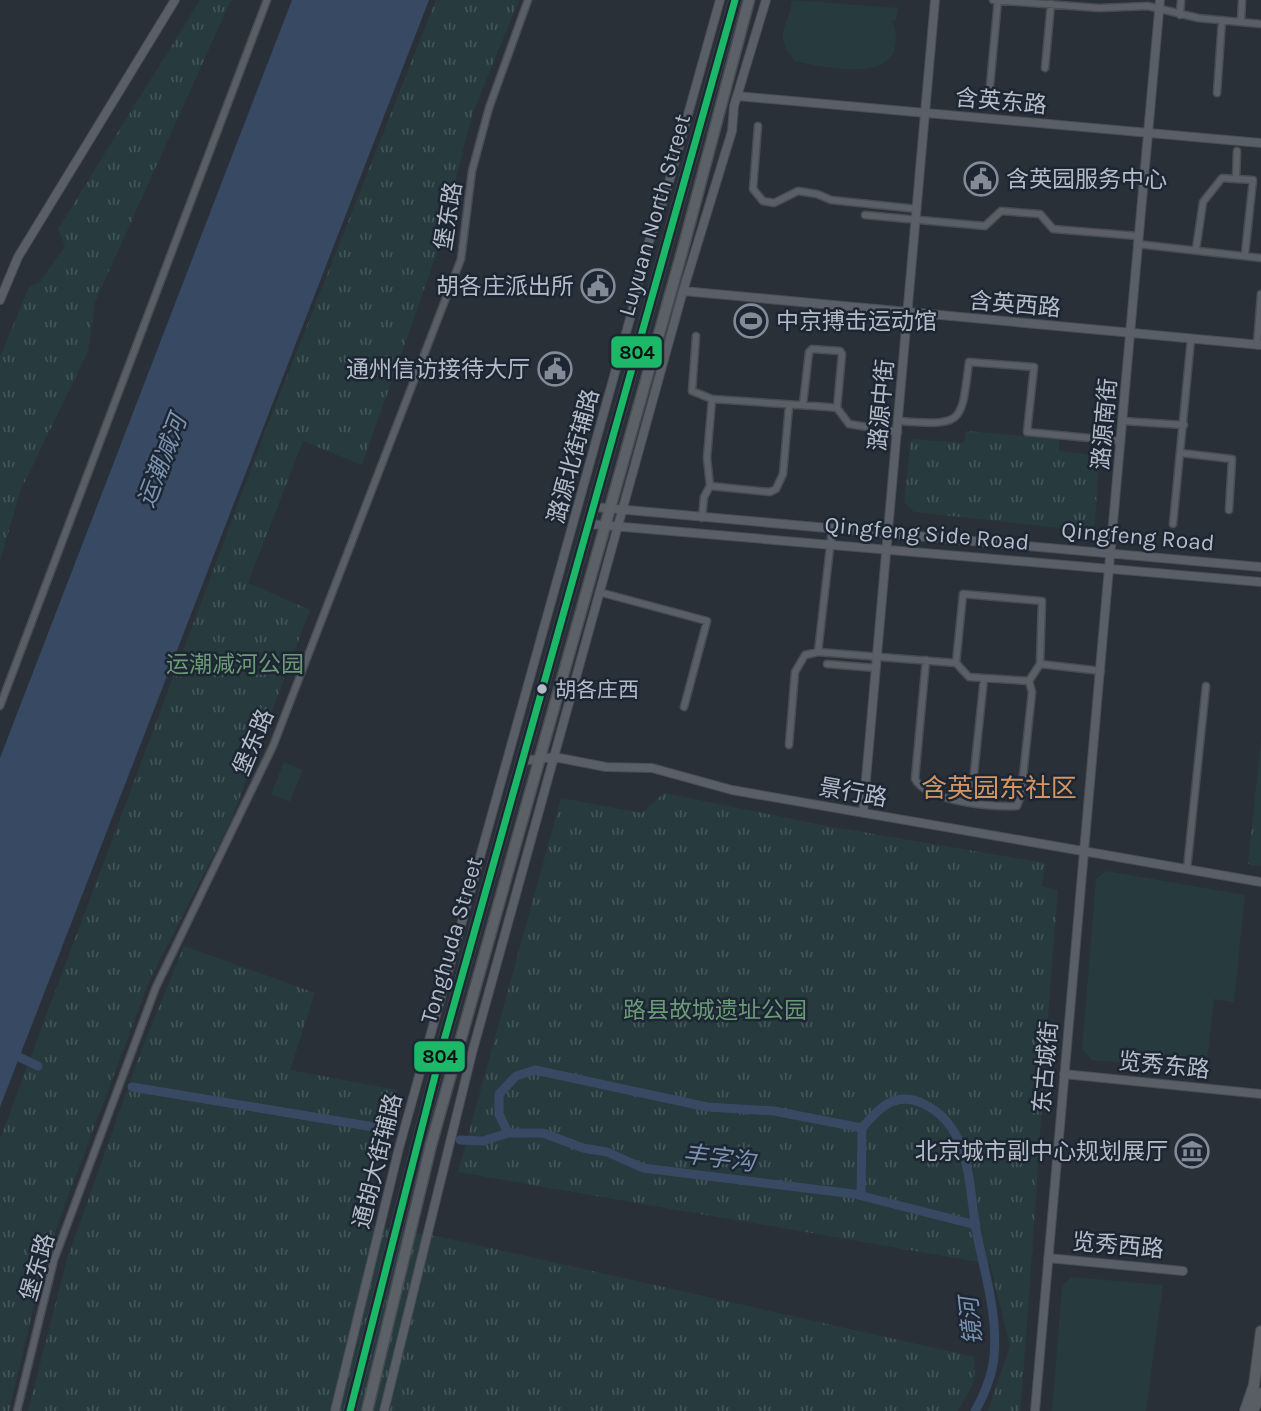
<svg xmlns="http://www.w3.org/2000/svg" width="1261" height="1411" font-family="Karla,'Noto Sans SC',sans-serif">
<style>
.green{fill:#273a3e}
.park{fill:url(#park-tufts)}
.water{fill:#384963}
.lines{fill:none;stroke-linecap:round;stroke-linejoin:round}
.canal{stroke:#384963;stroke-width:9}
.minor-casing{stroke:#484c53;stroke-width:9}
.tertiary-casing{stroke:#484c53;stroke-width:10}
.secondary-casing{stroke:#484c53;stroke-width:12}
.primary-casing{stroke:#484c55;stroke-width:13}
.minor{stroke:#5a5e66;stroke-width:6}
.tertiary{stroke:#5a5e66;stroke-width:8}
.secondary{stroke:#595d64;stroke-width:10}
.primary{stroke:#5c6168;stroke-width:10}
.bus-1-casing{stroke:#1d2633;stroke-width:12}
.bus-1{stroke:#1ab867;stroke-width:7}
.bus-dot{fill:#b4bcc9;stroke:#1d2633;stroke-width:2.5}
.labels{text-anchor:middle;stroke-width:5;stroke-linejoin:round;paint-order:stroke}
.bus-label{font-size:21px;fill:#b4bcc9;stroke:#1d2633;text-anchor:start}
.street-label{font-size:23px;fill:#b4bcc9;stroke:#1d2633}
.poi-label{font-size:23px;fill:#b4bcc9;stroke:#1d2633;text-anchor:end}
.park-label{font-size:23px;fill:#6b9a76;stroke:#1d2633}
.water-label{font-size:24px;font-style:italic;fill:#7c92b1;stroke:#1d2633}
.quarter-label{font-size:26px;fill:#d59563;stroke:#1d2633}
.line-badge{stroke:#1d2633;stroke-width:2.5}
.pale-badge-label{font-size:19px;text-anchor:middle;font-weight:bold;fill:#111}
</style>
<defs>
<pattern id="park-tufts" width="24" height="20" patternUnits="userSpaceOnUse" patternTransform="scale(1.75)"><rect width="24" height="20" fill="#273a3e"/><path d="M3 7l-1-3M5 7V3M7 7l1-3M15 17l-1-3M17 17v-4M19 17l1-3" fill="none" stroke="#445559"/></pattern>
</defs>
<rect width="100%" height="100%" fill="#2a3038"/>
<!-- green -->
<path class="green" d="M792 0 898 8 896 21 891 20C896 29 897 36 895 47 889 82 820 67 795 61 771 32 789 29 792 0Z
M284 762 303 770 290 802 271 794Z
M1107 871 1245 895 1234 1002 1214 999 1206 1070 1091 1060 1082 1049 1096 879Z
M1071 1277 1163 1285 1146 1411H1052L1062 1286Z"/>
<!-- park -->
<path class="park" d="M200 0H231L95 302 88 351 20 492 0 561V357L29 287 39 283 65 246 58 229Z
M436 0H519L472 115 437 253 362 465 303 441 248 583 310 610 230 823 150 979 58 1223 38 1288 9 1411H0V1139L268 424Z
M966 431 1059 439V451L1099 456 1095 524 1088 531 914 512 904 502 911 439 964 443Z
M1261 740V866L1248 864Z
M664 793 827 826 1045 863 1042 886 1058 890C1043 1064 1035 1237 1020 1411H988L1010 1346 990 1264 458 1172 561 798 642 813Z
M184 946 315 993 290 1070 397 1090 362 1224 441 1237 975 1357 974 1382 958 1411H28L67 1259 140 1054Z"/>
<!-- water -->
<path class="water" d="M292 0H429L0 1107V758Z"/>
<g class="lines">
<!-- canal -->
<path class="canal" d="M0 1054 19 1057 38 1066
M132 1087 386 1129
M862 1128C879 1108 895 1090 924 1104 973 1128 968 1188 977 1235 985 1273 998 1317 994 1356 993 1373 984 1396 975 1411
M508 1133 499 1114V1094L516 1076 535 1070 707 1107 774 1111 862 1128 861 1195
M460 1140 483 1141 508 1133H543L583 1148 607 1152 643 1168 854 1194 976 1225"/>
<defs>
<path id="minor" d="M993 0 1099 8 1148 6 1198 18 1261 24
M1180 15 1181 0
M1241 22 1242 0
M1045 68 1051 4
M1217 93 1222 20
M989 96 998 0
M758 126 753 189 763 201 774 203 798 191 817 194 831 200 917 209
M1236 179 1253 180 1245 254
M865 215 985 226 1001 211 1040 214 1053 229 1138 236
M1137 244 1261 258
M1196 249 1203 202 1222 178 1236 179 1237 151
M696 336 692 391 712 399 828 407 837 408 849 424 898 432
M1257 345 1261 294
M803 404 809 352 812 349 840 351 842 354 837 408
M899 421C964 426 961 424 969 362L1034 367 1027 432 1121 441
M1123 421 1184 425
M1181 453 1232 459 1229 510
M710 486 770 492 776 489 783 474 789 406
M702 518 704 497 710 486 707 458 712 399
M1173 524 1191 339
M599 592 707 621 684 707
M818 652 832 530
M926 660 915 779C927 802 993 807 1017 806L1021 795 1032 692 1029 681
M956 663 963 594 1042 601 1040 664
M827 664 876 668
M0 706 267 0
M789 745 795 672 805 655 818 652 956 663 969 677 1029 681 1040 664 1101 671
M971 802 984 678
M1187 869 1206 686
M17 1411 54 1260 156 987 273 746 461 259 472 171 489 108 528 0"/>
<path id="tertiary" d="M737 96 1261 143
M683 291 1261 345
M0 300 18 257 175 0
M594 507 1261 567
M589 524 1261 582
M522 761 554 757 606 767 652 768 732 790 1261 882
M863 813 935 0
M1064 1074 1261 1094
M1048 1258 1183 1271
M335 1411 399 1148 636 297 640 268 668 186 720 0
M384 1411 472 1053 683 291 732 131 734 106 766 0
M1035 1411C1076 941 1117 470 1160 0"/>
<path id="secondary" d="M1245 1411 1254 1385 1261 1331
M1253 1411 1261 1393"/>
<path id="primary" d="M350 1411 443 1044 735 0
M367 1411 431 1145 684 245 749 0"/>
</defs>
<!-- minor casing -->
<use href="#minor" class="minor-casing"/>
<!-- tertiary casing -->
<use href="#tertiary" class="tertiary-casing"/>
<!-- secondary casing -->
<use href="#secondary" class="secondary-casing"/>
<!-- primary casing -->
<use href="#primary" class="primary-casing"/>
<!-- minor -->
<use href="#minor" class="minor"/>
<!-- tertiary -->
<use href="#tertiary" class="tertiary"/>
<!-- secondary -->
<use href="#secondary" class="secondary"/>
<!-- primary -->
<use href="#primary" class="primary"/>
<defs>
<path id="bus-1" d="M350 1411 443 1044 735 0"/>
</defs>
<!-- bus-1 casing -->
<use href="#bus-1" class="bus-1-casing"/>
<!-- bus-1 -->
<use href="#bus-1" class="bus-1"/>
</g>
<!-- icons -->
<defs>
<symbol id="civic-ring" viewBox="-11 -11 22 22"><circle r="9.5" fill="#1d2633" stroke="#848b96" stroke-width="1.5"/><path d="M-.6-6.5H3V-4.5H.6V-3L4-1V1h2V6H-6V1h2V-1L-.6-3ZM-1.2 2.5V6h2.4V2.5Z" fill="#848b96"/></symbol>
<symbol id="stadium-ring" viewBox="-11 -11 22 22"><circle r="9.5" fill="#1d2633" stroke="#848b96" stroke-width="1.5"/><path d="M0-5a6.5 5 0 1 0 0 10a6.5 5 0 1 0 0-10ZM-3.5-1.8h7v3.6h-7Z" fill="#848b96"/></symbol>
<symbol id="museum-ring" viewBox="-11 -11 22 22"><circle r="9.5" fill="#1d2633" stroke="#848b96" stroke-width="1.5"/><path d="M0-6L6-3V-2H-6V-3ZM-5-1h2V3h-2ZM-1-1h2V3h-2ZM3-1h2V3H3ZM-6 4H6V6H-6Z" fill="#848b96"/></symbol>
</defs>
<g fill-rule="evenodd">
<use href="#civic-ring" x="962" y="160" width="38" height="38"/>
<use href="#civic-ring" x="579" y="267" width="38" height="38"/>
<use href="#stadium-ring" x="732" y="302" width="38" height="38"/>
<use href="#civic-ring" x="536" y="350" width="38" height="38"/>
<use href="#museum-ring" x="1173" y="1132" width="38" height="38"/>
</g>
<!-- markers -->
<circle class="bus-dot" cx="542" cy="689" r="6"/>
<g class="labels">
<!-- bus labels -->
<g class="bus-label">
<text x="555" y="697">胡各庄西</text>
</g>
<!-- street labels -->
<g class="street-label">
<text transform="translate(1001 101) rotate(5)" y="8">含英东路</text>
<text transform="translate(654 215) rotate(-74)" y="8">Luyuan North Street</text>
<text transform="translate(448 216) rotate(-81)" y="8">堡东路</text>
<text transform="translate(1015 304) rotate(5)" y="8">含英西路</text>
<text transform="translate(881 405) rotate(-85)" y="8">潞源中街</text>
<text transform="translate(1104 424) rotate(-85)" y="8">潞源南街</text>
<text transform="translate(573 456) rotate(-75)" y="8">潞源北街辅路</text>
<text transform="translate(927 533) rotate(5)" y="8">Qingfeng Side Road</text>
<text transform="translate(1138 536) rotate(5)" y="8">Qingfeng Road</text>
<text transform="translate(253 742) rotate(-67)" y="8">堡东路</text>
<text transform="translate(853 792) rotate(10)" y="8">景行路</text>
<text transform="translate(451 940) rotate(-74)" y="8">Tonghuda Street</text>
<text transform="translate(1164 1065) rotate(6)" y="8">览秀东路</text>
<text transform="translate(1045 1067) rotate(-85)" y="8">东古城街</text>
<text transform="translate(377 1161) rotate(-76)" y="8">通胡大街辅路</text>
<text transform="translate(1118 1245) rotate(5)" y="8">览秀西路</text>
<text transform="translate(37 1267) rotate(-74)" y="8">堡东路</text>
</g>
<!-- poi labels -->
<g class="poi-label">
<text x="1006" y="187" text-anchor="start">含英园服务中心</text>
<text x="574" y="294">胡各庄派出所</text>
<text x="776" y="329" text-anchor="start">中京搏击运动馆</text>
<text x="530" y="377">通州信访接待大厅</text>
<text x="1168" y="1159">北京城市副中心规划展厅</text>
</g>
<!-- park labels -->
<g class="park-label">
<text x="235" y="672">运潮减河公园</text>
<text x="715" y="1018">路县故城遗址公园</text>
</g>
<!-- water labels -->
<g class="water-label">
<text transform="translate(162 461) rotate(-69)" y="8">运潮减河</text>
<text transform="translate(719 1158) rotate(7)" y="8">丰字沟</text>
<text transform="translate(971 1321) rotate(-96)" y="8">镜河</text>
</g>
<!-- quarter labels -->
<g class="quarter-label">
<text x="999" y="797">含英园东社区</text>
</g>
</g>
<g class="line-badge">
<rect x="610" y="335" width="53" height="34" rx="7" fill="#1ab867"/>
<rect x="413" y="1040" width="53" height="33" rx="7" fill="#1ab867"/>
</g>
<g class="pale-badge-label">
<text x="637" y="359">804</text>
<text x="440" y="1063">804</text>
</g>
</svg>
